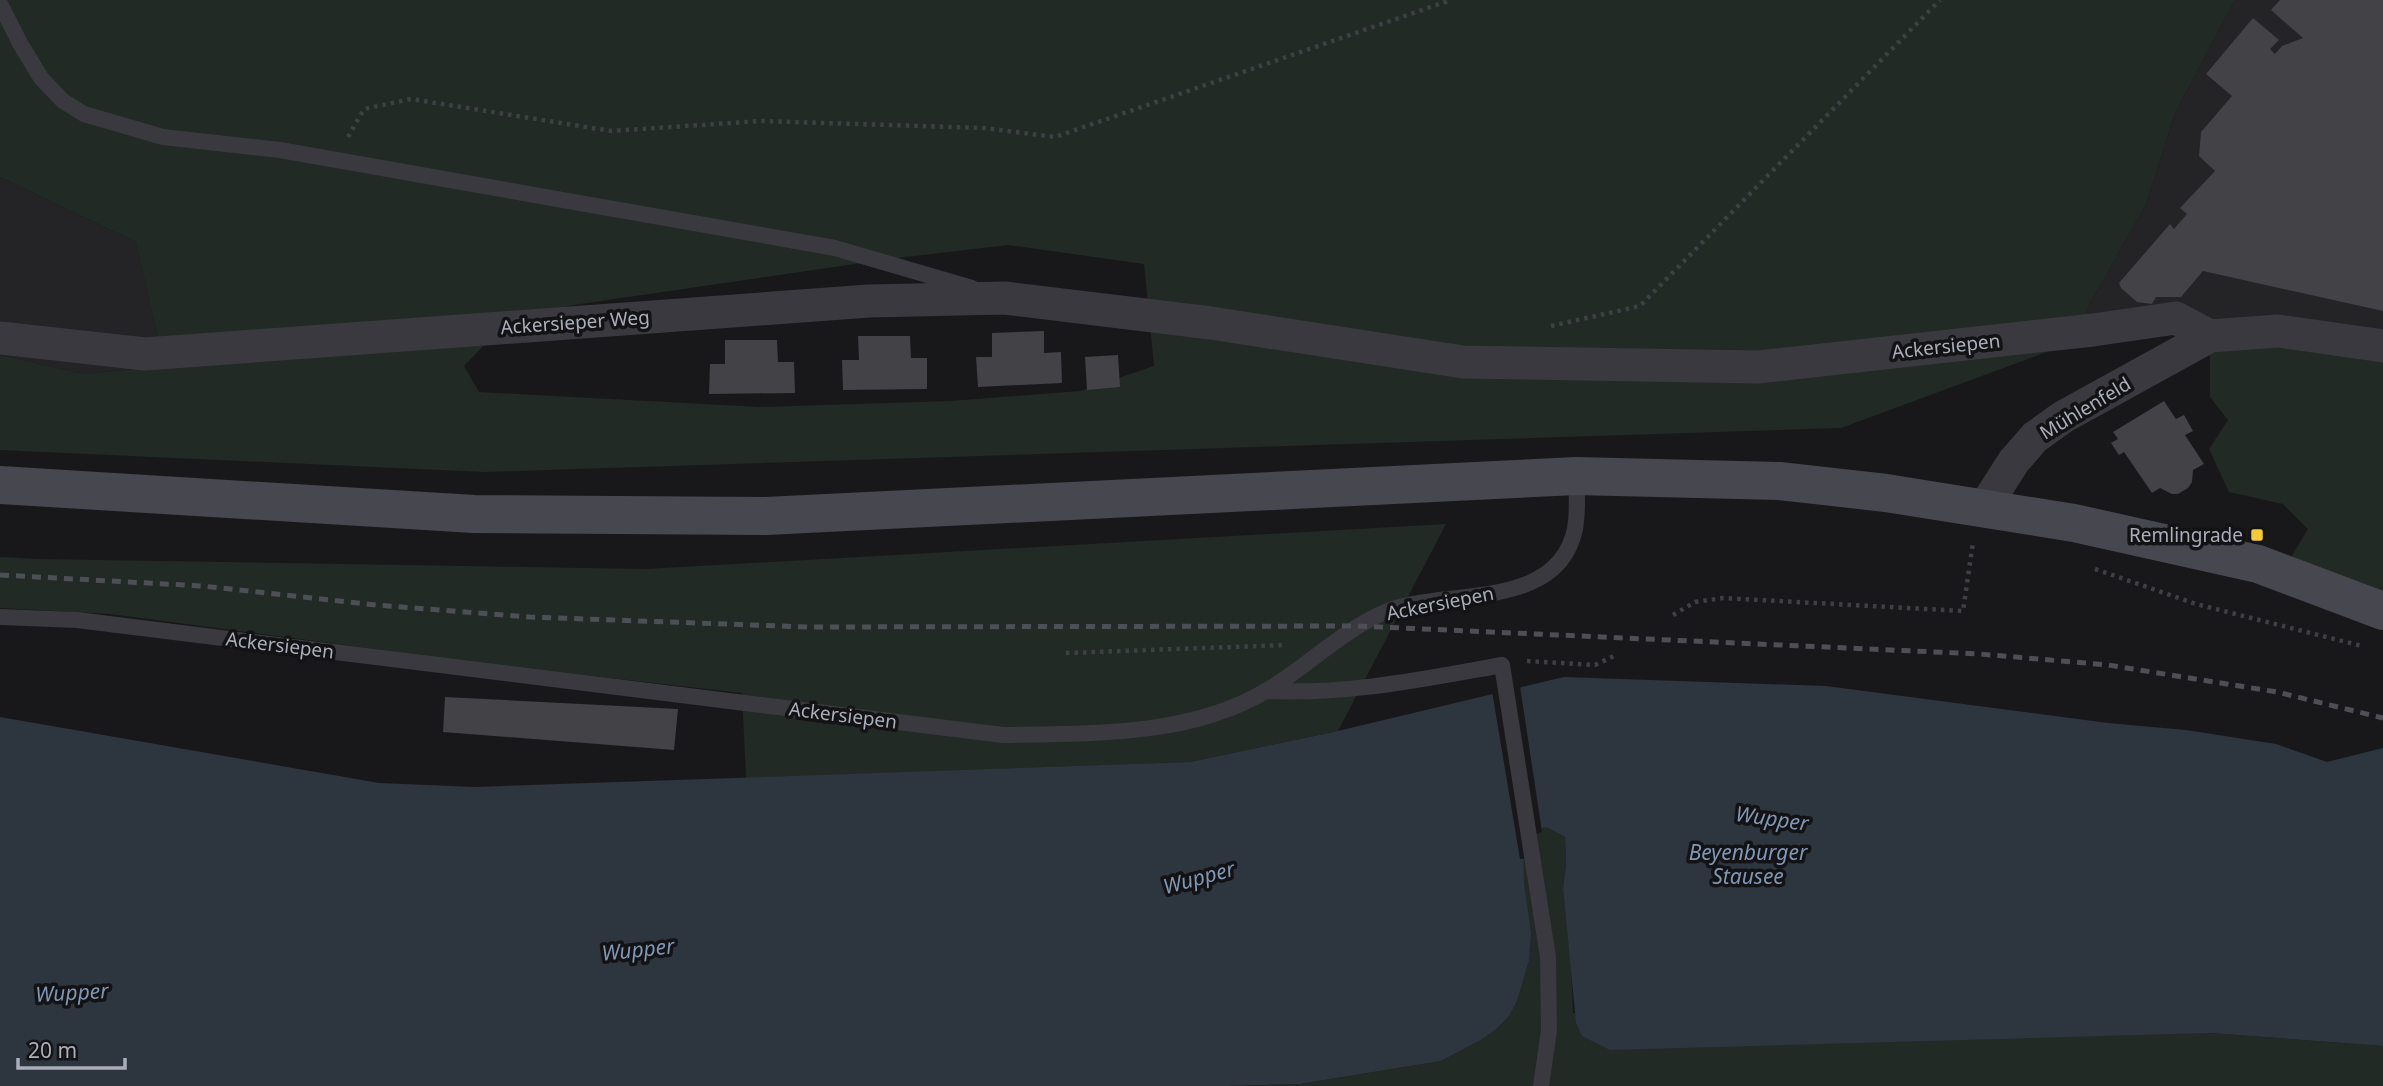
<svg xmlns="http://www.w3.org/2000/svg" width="2383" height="1086" font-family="'Noto Sans',sans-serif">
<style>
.built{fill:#242427}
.green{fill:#212a24;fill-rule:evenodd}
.water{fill:#2d353e}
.pier{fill:#18181a}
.building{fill:#424247}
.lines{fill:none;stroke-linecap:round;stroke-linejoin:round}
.path{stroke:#3f4046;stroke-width:4.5;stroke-dasharray:3.5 5;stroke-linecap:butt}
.service{stroke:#39393f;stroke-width:16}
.minor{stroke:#39393f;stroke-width:33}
.secondary{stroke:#47484f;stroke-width:38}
.rail{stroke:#4e4f56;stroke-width:5;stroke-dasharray:9 7;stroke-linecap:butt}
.poi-dot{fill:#f5cb34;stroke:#131315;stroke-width:2.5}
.labels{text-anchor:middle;stroke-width:7;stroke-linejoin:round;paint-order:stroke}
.street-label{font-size:19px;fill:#aaadba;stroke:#131315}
.poi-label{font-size:19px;fill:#aaadba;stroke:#131315;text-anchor:end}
.water-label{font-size:21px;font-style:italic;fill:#8096b5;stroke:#131315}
</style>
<rect width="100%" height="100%" fill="#18181a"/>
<!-- built -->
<path class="built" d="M2235 0H2383V346L2159 326 2090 336 2086 311 2146 204 2176 111Z
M0 177 136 242 164 366 84 374 0 355Z"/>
<!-- green -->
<path class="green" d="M0 0H2235L2176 111 2146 204 2086 311 2090 336 1841 428 484 472 0 450V355L84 374 164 366 136 242 0 177ZM1008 245 1144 264 1154 366 1080 391 950 401 760 407 479 392 464 366 494 335 567 306 889 259Z
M2210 336 2383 346V611L2282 572 2308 529 2283 504 2229 492 2209 449 2228 420 2210 397Z
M1446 524 1338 731 1190 762 746 778 742 693 503 666 110 614 0 608V557L37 559 646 569Z
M1546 827 1565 837 1566 864 1563 888 1571 963 1573 1013 2210 1033 2383 1046V1086H1237L1300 1084 1441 1061 1481 1040 1517 1001 1521 984 1523 836Z"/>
<!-- water -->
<path class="water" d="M1564 677 1826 686 2108 723 2186 730 2276 744 2327 762 2383 748V1046L2210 1033 1610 1050 1582 1036 1576 1023 1563 888 1566 864 1565 837 1546 827 1523 836 1524 883 1531 933 1529 960 1517 1001 1509 1016 1496 1029 1481 1040 1441 1061 1300 1084 1228 1086H0V717L379 783 475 787 1190 762 1338 731Z"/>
<!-- pier -->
<path class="pier" d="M1512 686H1520L1542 832 1526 838 1527 858 1520 859 1492 691Z"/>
<!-- building -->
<path class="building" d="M2280 0H2383V311L2203 271 2181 297H2156L2152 304 2137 302 2121 288 2119 283 2170 224 2174 229 2187 214 2180 208 2215 171 2199 156 2201 132 2232 96 2206 74 2253 18 2279 40 2270 49 2275 54 2282 46 2303 38 2271 10Z
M1044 331V353L1061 352 1062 383 978 387 976 357H992V333Z
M858 336H910L911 358H927V389L843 390 842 360H859Z
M725 340H777L778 362H794L795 393 709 394 710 364H725Z
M1118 355 1120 387 1087 390 1085 357Z
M2164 401 2176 419 2184 415 2193 431 2185 435 2204 464 2193 470 2192 482 2188 488 2178 494H2172L2160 488 2152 493 2124 452 2119 455 2111 443 2118 439 2113 432Z
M445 697 678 709 674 750 443 732Z"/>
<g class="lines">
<!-- path -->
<path class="path" d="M348 137 364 109 411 99 611 131 761 121 984 128 1055 137 1451 0
M1551 326 1640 306 1940 0
M2095 569 2196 604 2362 646
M1673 615 1695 602 1723 598 1963 611 1973 542
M1066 653 1286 645
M1527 661 1595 665 1616 655"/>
<!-- service -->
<path class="service" d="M0 4 21 45 41 78 63 101 84 114 163 137 280 150 835 248 972 288
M0 617 77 620 1003 735C1091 733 1188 737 1266 691 1307 667 1341 631 1385 612 1404 604 1427 602 1447 599 1498 593 1562 590 1575 529 1578 511 1577 494 1576 476
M1265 691C1347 695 1423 679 1502 665L1548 957 1549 1030 1541 1086"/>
<!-- minor -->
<path class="minor" d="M0 338 145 354 869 301 1005 298 1211 323 1463 362 1758 367 2093 330 2176 318 2210 336
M1984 508 2014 461 2035 437 2063 417 2210 336 2278 331 2383 346"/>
<!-- secondary -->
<path class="secondary" d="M0 485 474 514 766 516 1576 476 1779 481 1886 493 2074 523 2258 564 2383 611"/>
<!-- rail -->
<path class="rail" d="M0 575 202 586 376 605 530 617 808 627 1358 626 1980 654 2108 665 2277 692 2383 718"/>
</g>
<!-- markers -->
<rect class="poi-dot" x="2250" y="528" width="14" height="14" rx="3.5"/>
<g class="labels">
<!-- street labels -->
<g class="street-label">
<text transform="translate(575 322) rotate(-4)" y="7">Ackersieper Weg</text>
<text transform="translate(1946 346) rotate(-6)" y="7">Ackersiepen</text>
<text transform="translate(2085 408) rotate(-31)" y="7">Mühlenfeld</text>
<text transform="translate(1440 603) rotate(-11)" y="7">Ackersiepen</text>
<text transform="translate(280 645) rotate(7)" y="7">Ackersiepen</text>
<text transform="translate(843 715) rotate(7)" y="7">Ackersiepen</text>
</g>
<!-- poi labels -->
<g class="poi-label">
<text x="2243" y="542">Remlingrade</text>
</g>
<!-- water labels -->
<g class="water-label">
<text transform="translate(1772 819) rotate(8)" y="7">Wupper</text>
<text x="1748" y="860">Beyenburger<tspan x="1748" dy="24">Stausee</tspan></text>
<text transform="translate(1199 878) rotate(-15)" y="7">Wupper</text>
<text transform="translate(638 950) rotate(-6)" y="7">Wupper</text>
<text transform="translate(72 993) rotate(-3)" y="7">Wupper</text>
</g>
</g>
<!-- scale -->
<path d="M18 1058v10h107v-10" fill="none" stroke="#aaadba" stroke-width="3.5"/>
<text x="28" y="1058" font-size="21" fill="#aaadba" stroke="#131315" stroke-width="5" paint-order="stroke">20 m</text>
</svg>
